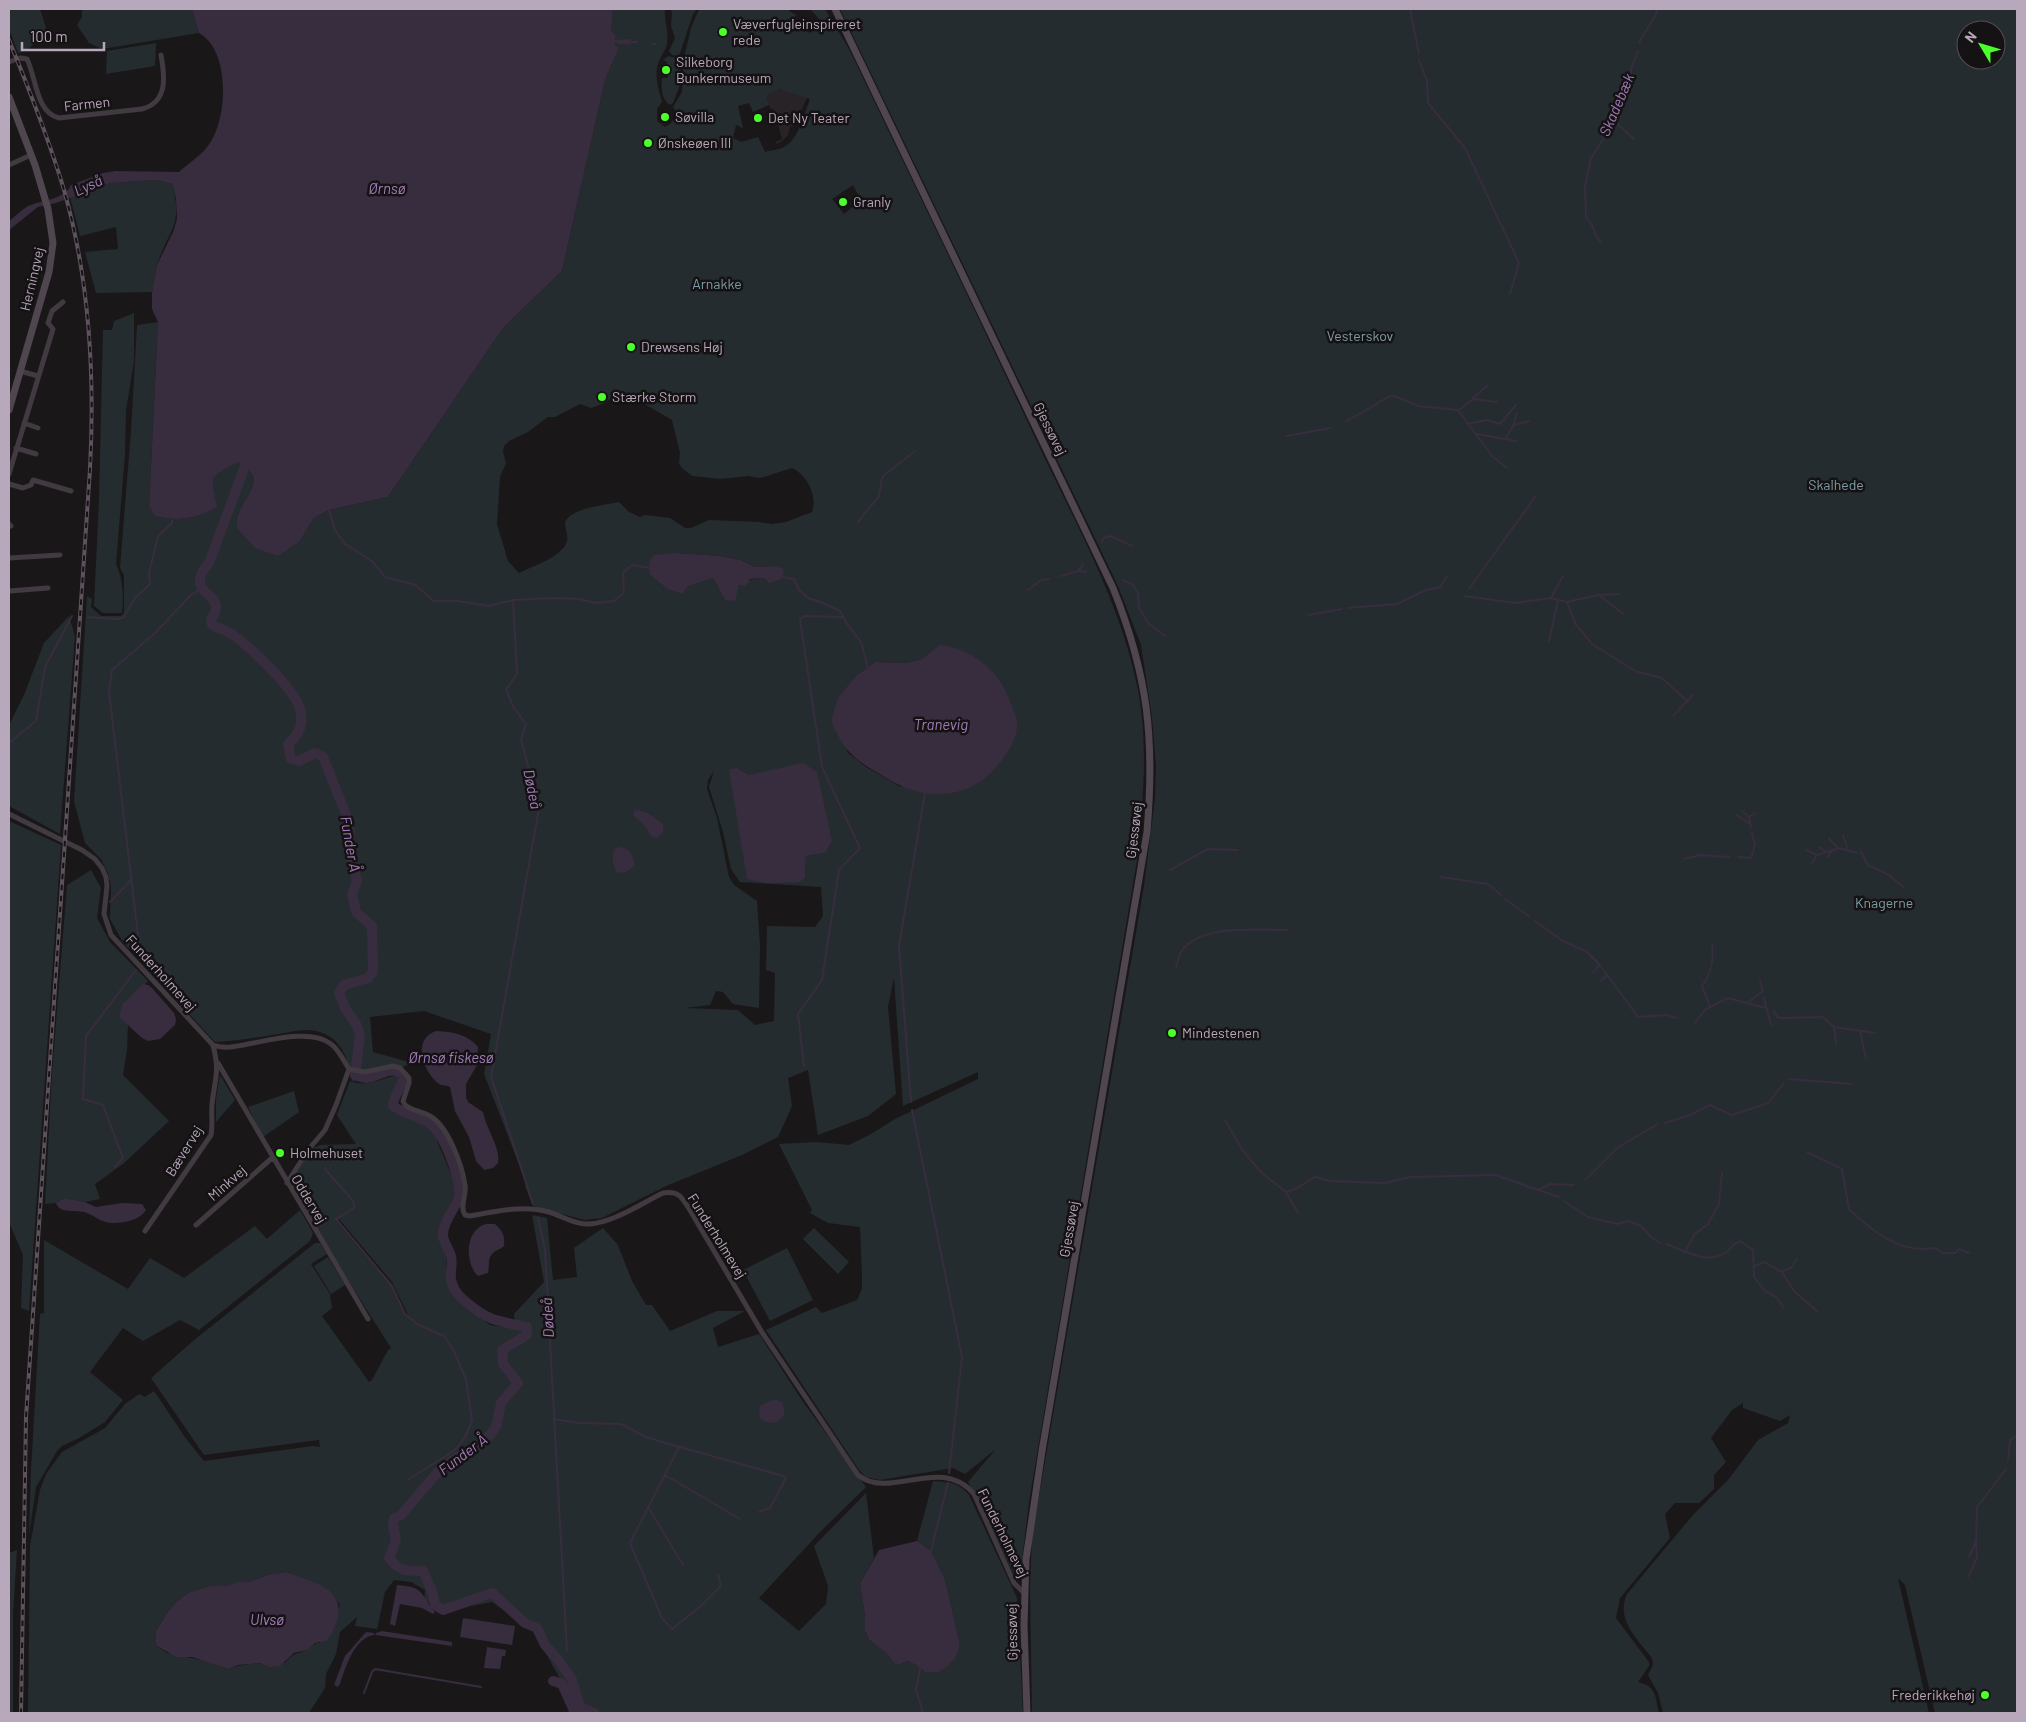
<svg xmlns="http://www.w3.org/2000/svg" width="2026" height="1722" font-family="Barlow,sans-serif">
<style>
.built{fill:#272326}
.green{fill:#252c2f;fill-rule:evenodd}
.water{fill:#382c3f}
.lines{fill:none;stroke-linecap:round;stroke-linejoin:round}
.stream{stroke:#382c3f;stroke-width:2}
.river{stroke:#382c3f;stroke-width:10}
.street{stroke:#413a41;stroke-width:5}
.secondary{stroke:#4f464f;stroke-width:7}
.rail-casing{stroke:#5c525c;stroke-width:4}
.rail{stroke:#151214;stroke-width:2;stroke-dasharray:5.5;stroke-linecap:butt}
.poi-dot{fill:#4aff2a;stroke:#151214;stroke-width:2}
.labels{text-anchor:middle;stroke-width:5;stroke-linejoin:round;paint-order:stroke}
.poi-label{font-size:14px;fill:#b8a8bb;stroke:#151214;text-anchor:start}
.street-label{font-size:14px;fill:#b8a8bb;stroke:#151214}
.park-label{font-size:14px;fill:#7d9da7;stroke:#151214}
.water-label{font-size:15px;font-style:italic;fill:#a37cb9;stroke:#151214}
</style>
<rect width="100%" height="100%" fill="#1a1719"/>
<!-- built -->
<path class="built" d="M807 58V98L794 126 790 127 788 135 781 142 776 144 775 142 782 139 774 110 770 108 767 97 771 92 784 88Z"/>
<!-- green -->
<path class="green" d="M9 9H40L46 28 28 50 18 53 9 29Z
M82 9H192L199 33 102 49 89 43 77 25 82 17Z
M613 9H665C664 22 669 30 667 44 666 49 662 54 660 59 653 73 658 87 662 102L657 109V121L665 127 670 124 676 117 693 116 696 114 677 113 673 107 682 92 684 58 691 28 699 9H792L789 11 796 15 792 24C795 32 800 30 807 30L810 33 820 25 818 22 820 20 810 9H825L849 49C912 180 975 310 1037 442 1074 521 1119 599 1137 685 1149 743 1143 802 1137 860L1029 1502 1020 1577 1017 1580 968 1482 996 1449 965 1474 953 1468 880 1480 866 1477 859 1470 766 1330 816 1307 822 1313 857 1300 862 1289V1275L860 1227 828 1223 810 1213 812 1210 779 1144 816 1142 849 1145 871 1134 895 1119 978 1079V1072L903 1106 894 978 888 1007 896 1094 868 1116 818 1135 808 1070 788 1078 792 1106 778 1137 742 1155 666 1186 602 1218 584 1220 533 1206 525 1186 527 1185 484 1074 491 1034 424 1011 370 1017 373 1052 412 1063 366 1082 352 1081C348 1054 337 1030 306 1030 295 1030 282 1034 272 1035 253 1038 234 1041 215 1042L123 942 110 919 111 886 108 873 101 859 85 843 74 801 87 596 92 599 91 607 101 616H121L124 612V575L120 568 131 431 137 325 158 322 149 505 155 516C178 522 196 519 216 507 210 474 209 478 238 461 265 477 250 494 238 514L300 541 314 518 329 510 388 497 503 328 562 271 605 80 618 50 614 47 615 42 618 44 630 45 615 40V35L611 30ZM780 89 810 99C804 114 800 138 784 147 779 150 771 150 765 152L758 137 741 142 733 138 736 125 743 128 738 106 749 103 753 112 769 105 767 98 769 94ZM853 185 861 200 844 214 832 199ZM619 394 626 401 641 402 672 420 680 453 679 463 682 468 692 476 721 479 748 476 760 478 792 468C807 475 818 496 812 512L786 522 772 524 758 522 709 520 691 528H685L670 518 645 515 640 517 629 512 619 502C605 505 575 508 567 519 562 525 569 534 567 541 564 556 531 567 519 573L508 561 497 524 500 477 506 463 503 452 504 446 509 441 528 432 548 417H555L580 404 591 408 602 404ZM677 553 720 556 741 560 755 567 774 566 766 578C743 579 740 584 725 600L713 578 687 587 683 594 667 589 650 575ZM922 659 901 787 866 767 847 752 857 675 875 662 905 663ZM737 768 749 775 825 853 806 856 805 877ZM714 771 709 787 723 832 731 869 740 882 821 887 823 916 815 927 767 926 766 970 775 973 774 1021 755 1025 738 1010 685 1008 710 1005 716 991 723 992 733 1004 759 1008 760 946 757 901 734 885 729 877 717 818 707 789 708 780Z
M670 9H697L693 14 679 56 672 55 669 51 675 38 671 26 672 12Z
M840 9H2017V1713H1935L1905 1585 1898 1578 1929 1713H1663L1658 1693 1648 1675 1653 1665 1652 1658C1638 1640 1615 1619 1627 1594L1693 1515 1728 1480 1758 1440 1788 1423 1790 1415 1780 1421 1743 1408V1403L1732 1410 1711 1438 1726 1462 1714 1475V1489L1699 1503H1675L1665 1514 1670 1538 1620 1598 1616 1618 1649 1662V1666L1638 1682C1657 1687 1655 1696 1659 1713H1032L1030 1586 1032 1537 1144 886 1155 799 1156 766 1152 717 1141 645 1118 586ZM1966 30H1996V60H1966Z
M156 43 155 66 106 74 107 51Z
M668 56 680 59 681 82 673 103 670 105C661 99 661 87 662 78H668L667 62 663 60Z
M157 180 172 184C184 226 168 230 157 265 155 274 154 283 152 292L96 293 85 252 118 249 116 227 80 236 70 197 110 183Z
M134 313V362L126 410 125 454 116 564C123 580 124 596 122 613H103L94 606 99 500 103 330H112L114 321Z
M69 616 75 636 60 834 9 806V725L24 695 44 643Z
M9 821 61 845 29 1311 21 1308 23 1255 9 1222Z
M91 870 101 888 97 918 110 942 148 981 119 1014 128 1024 127 1050 123 1075 169 1121 123 1164 95 1184 100 1199 85 1202 64 1198 56 1203 45 1204 52 1073 67 885Z
M220 1075 235 1100 216 1122V1099Z
M393 1076H398L400 1082 390 1098 392 1109 399 1114 424 1120 440 1138 437 1141 457 1188 456 1195 441 1221 440 1240 446 1254V1275L451 1289 459 1300 490 1325 515 1328 514 1314 544 1282 532 1215 547 1218 553 1280 577 1277 574 1248 603 1228 618 1245 632 1281 646 1305H652L670 1331 717 1311H745L713 1328 718 1347 759 1334 803 1402 866 1487 820 1532 759 1598 799 1631 826 1604 828 1586 814 1546 866 1493 874 1558 860 1583 865 1616V1631L869 1640 889 1654 895 1664 899 1665 907 1661 914 1664 925 1672 960 1645 945 1579 931 1551 917 1541 933 1481C950 1483 957 1481 969 1495L1017 1598 1023 1713H579L534 1632 492 1602 450 1610 424 1601 425 1590 411 1582 394 1580 385 1592 377 1629 355 1626 357 1617 340 1632 336 1654 326 1674 325 1688 309 1713H28L30 1546 40 1490 46 1474 62 1452 105 1428 125 1404 139 1394 145 1397 154 1391 187 1440 204 1461 313 1446 320 1447 319 1440 204 1455 151 1378 193 1341 315 1243H320L327 1254 311 1264 330 1294 332 1308 322 1316 369 1382 372 1380 388 1350 391 1348 327 1247 290 1184 310 1149 321 1145 356 1144 337 1115 350 1081C365 1087 379 1080 393 1076ZM339 1219 392 1282 409 1317 405 1314 392 1287 336 1221ZM287 1572C306 1581 330 1584 340 1606L320 1643C314 1643 314 1645 309 1648 299 1655 294 1651 285 1663 266 1663 246 1662 229 1669L210 1662 167 1653 157 1646 155 1641 156 1631 167 1613 176 1602 188 1593 210 1586H226L238 1582H249L268 1575Z
M294 1091 299 1112 263 1137 248 1107Z
M300 1210 313 1233 310 1241 199 1330 180 1320 143 1341 123 1328 90 1372 123 1400 105 1422 79 1438 62 1446 57 1451 36 1487 29 1535 31 1471 40 1314 44 1313V1240L128 1289 150 1258 184 1278 255 1226 267 1239Z
M814 1228 849 1262 838 1274 803 1239Z
M787 1248 813 1300 770 1321 743 1270Z
M328 1257 345 1285 331 1294 314 1266Z
M17 1550 13 1615V1713H9V1553Z"/>
<!-- water -->
<path class="water" d="M192 9H613L611 30 615 35V40L630 39 631 41 630 45 618 44 615 42V47H618V50L605 80 562 271 503 328 388 497 329 510 314 518 300 541 278 556 255 548 237 528C237 523 237 517 239 512 249 492 266 478 238 462 209 478 210 474 217 507 196 519 178 522 155 516L149 506 158 322 152 309V292L157 265 173 232 177 219 176 198 172 184 157 180 110 183 56 203 38 207 9 230V221C15 217 21 210 28 206 42 200 64 200 71 185L103 173 115 171 179 172C189 163 203 154 210 143 228 116 230 50 199 33Z
M677 553 720 556 741 560 755 567 774 566 784 569 782 579 769 583 765 578 750 579 746 586 739 585 735 601 725 600 713 578 687 587 683 594 667 589 650 575 649 562 654 555Z
M940 645C975 650 1000 671 1011 704 1013 710 1017 717 1017 722 1018 733 1012 746 1006 754 979 798 931 805 888 779 857 761 846 755 831 721L838 698 857 675 875 662 905 663 922 659Z
M803 763 817 772 832 841 825 853 806 856 805 877 800 882 766 883 747 879 729 769 737 768 749 775Z
M635 810C646 810 654 817 663 824V832L657 838 651 836 646 827 633 815Z
M620 847C629 848 635 857 634 866 629 871 624 874 617 872 612 864 611 857 615 849Z
M143 984 148 985 152 988 174 1013 176 1019 175 1025 160 1039 148 1041 142 1038 119 1017 122 1005Z
M436 1031C453 1032 467 1034 478 1047L477 1065 466 1084V1097L468 1102 483 1112C486 1129 501 1148 498 1163L493 1168 484 1170 476 1161 469 1137 455 1111 450 1087C447 1085 442 1086 439 1084 424 1073 411 1039 436 1031Z
M64 1198 85 1202 96 1207 122 1203 142 1204 146 1210C140 1221 117 1225 106 1222 98 1220 92 1214 84 1212 74 1210 60 1214 56 1203Z
M486 1224H495C503 1231 505 1236 504 1246 501 1249 496 1250 493 1253 487 1258 490 1266 488 1273L478 1276C465 1264 464 1230 486 1224Z
M775 1399 782 1403 785 1413C779 1424 769 1426 760 1418L759 1406Z
M917 1541 931 1551 945 1579 960 1645 955 1658 948 1666 938 1672H925L914 1664 907 1661 899 1665 895 1664 888 1654 869 1640 865 1631V1616L860 1583 879 1550Z
M287 1572C307 1581 344 1586 338 1616 336 1625 333 1633 326 1641L315 1643 307 1650 294 1653 280 1666 269 1667 261 1663 238 1665 229 1669 192 1657H176L157 1646 155 1641 156 1631 167 1613 176 1602 188 1593 210 1586H226L238 1582H249L268 1575Z
M397 1585C424 1587 419 1592 435 1612L433 1614 422 1608 400 1604 395 1626 390 1624Z
M463 1618 515 1626 512 1645 460 1637Z
M382 1631 452 1642V1646L375 1635 376 1633Z
M366 1632 374 1633V1635C355 1637 345 1668 340 1684L338 1687 334 1685 345 1656Z
M487 1647 506 1650 505 1656H502L500 1669 484 1668Z"/>
<g class="lines">
<!-- stream -->
<path class="stream" d="M1410 9 1419 54
M631 42H637
M1639 43C1645 30 1653 23 1658 9
M652 44H656
M1419 60 1427 81 1428 103 1465 148 1519 263 1510 294
M1613 120 1634 139
M1601 242 1597 238 1592 225 1586 217 1585 187 1591 158 1608 132 1615 103 1629 84 1632 66 1638 51
M1473 398 1488 385
M1459 410 1473 399 1497 402
M1346 421 1358 415 1388 397 1395 396 1418 406 1458 410 1492 456 1507 468
M1467 424 1487 420 1500 424 1516 405
M1514 425 1529 421
M1477 434 1516 441
M1286 436 1331 428
M1506 438 1513 426 1517 413
M329 510 335 530 345 544 372 561 385 577 416 585 433 601H457L489 606 513 600 517 674 506 690 514 708 526 724 521 739 539 808 491 1077 533 1204
M858 522 879 496 882 477 915 451
M1101 542 1104 538 1110 536 1132 546
M1079 571 1086 572
M1061 576 1078 571 1083 565
M782 577 794 579 799 590 808 598 821 602 840 611 847 624 861 642 868 668
M1123 580 1133 585 1138 593 1139 608 1149 624 1165 636
M1469 589 1535 497
M1028 590 1041 580 1049 579
M1599 595 1623 614
M1464 596 1516 603 1550 598 1567 602 1598 595 1620 594
M1551 598 1563 576
M513 600 552 598 579 599 596 603 614 601 624 593 623 573 632 565 650 568
M1567 602 1576 625 1592 644 1635 671 1662 678 1687 701
M1348 608 1397 604 1426 590 1440 587 1447 576
M1308 615 1342 609
M88 617 118 619 124 617 135 598 150 584 149 573 158 536 172 523V520
M1549 641 1558 600
M1674 715 1693 695
M9 743 36 721 45 667 72 616
M1742 811 1749 817 1751 828
M1737 815 1751 825
M1749 817 1755 813
M1843 835 1848 851
M1829 839 1838 848
M1819 847 1825 851
M1806 850 1817 855 1839 848 1857 853
M1861 852 1868 865 1889 875 1903 887
M1738 857 1751 858 1755 845 1752 833
M1828 857 1832 850
M1684 859 1700 855 1729 857
M1812 863 1817 855
M1177 866 1208 849 1238 850
M1170 870 1176 867
M1441 877 1488 884 1501 895
M1505 899 1530 917
M110 902 132 879
M1535 921 1563 941 1586 951 1599 964 1638 1017 1667 1015 1676 1018
M141 960 109 692 112 670 155 633 191 595 202 588
M1176 967C1178 962 1179 953 1183 949 1204 924 1259 930 1288 930
M1593 973 1599 965
M1601 981 1607 974
M1764 998 1771 1025
M1747 1003 1763 991 1760 981
M1710 1007 1702 986C1712 973 1714 960 1712 944
M1774 1011 1778 1018 1823 1017 1834 1027 1875 1033
M1694 1024 1706 1009 1728 998 1766 1008
M1834 1028 1836 1043
M1860 1031 1866 1059
M804 1066 798 1014 822 980 839 870 860 848 822 767 800 619 804 616 843 617
M1789 1079 1852 1084
M911 1102 899 946 925 793
M912 1110 962 1357 949 1473
M1225 1120 1243 1151 1262 1173 1286 1192 1298 1213
M1665 1123 1690 1115 1710 1105 1732 1115 1768 1103 1784 1083
M1807 1152 1842 1169 1849 1209C1873 1232 1900 1254 1935 1248L1943 1253H1955L1959 1249 1969 1253
M115 1167 123 1158 103 1105 83 1099 86 1036 136 970
M325 1169 354 1202V1208L336 1219 392 1286 405 1314 417 1324 444 1336 453 1349 466 1379 472 1421 465 1437 457 1448 449 1454 409 1479
M1586 1179 1617 1148 1658 1124
M1538 1190 1550 1184 1574 1185
M1286 1192 1297 1188 1315 1177 1330 1181 1385 1183 1410 1177 1495 1175 1559 1197
M1564 1201 1588 1217 1617 1224 1628 1221 1641 1226 1651 1237 1660 1243
M538 1218 545 1249 567 1651
M1666 1244C1685 1250 1704 1265 1725 1253 1732 1249 1730 1245 1740 1241L1753 1250 1754 1277 1765 1291 1776 1297 1783 1307
M1684 1253 1695 1234 1708 1224 1719 1204 1722 1173
M1755 1266 1764 1262 1782 1272 1794 1291 1818 1312
M1783 1271 1791 1268 1797 1259
M553 1419 579 1423 621 1424 646 1437 679 1447 630 1543 662 1618 672 1629 701 1606 721 1586 718 1575
M680 1447 783 1476 786 1478 770 1508 759 1512
M2008 1460 2010 1441 2015 1436
M665 1475 740 1519
M648 1507 683 1565
M931 1551 948 1483
M1969 1557 1976 1541 1977 1507 2006 1469
M1968 1577 1977 1558 1976 1541
M920 1669 916 1690 923 1713
M364 1693 372 1672 375 1669 481 1687"/>
<!-- river -->
<path class="river" d="M245 466 209 563C184 592 218 592 216 608 216 612 213 616 211 619L212 625C218 628 225 630 230 633 242 640 253 652 263 661 284 683 322 716 288 744L291 759 299 761 315 753 323 757 347 817 350 835 348 847 357 881 352 894 356 912 372 926 373 972 368 978 344 985 339 993 345 1008 356 1024 360 1035 355 1075C358 1076 363 1078 366 1078 381 1077 391 1063 404 1076 402 1089 393 1095 393 1106 408 1117 427 1116 438 1132 447 1145 464 1186 458 1200 453 1211 443 1222 443 1235 443 1242 449 1249 451 1256 453 1264 450 1272 451 1279 452 1287 458 1296 465 1301 488 1321 497 1321 527 1327V1335L502 1350 503 1364 518 1383 501 1403 497 1424 492 1433 478 1445 454 1459 438 1472 401 1515 394 1518 393 1524 396 1540 389 1558C401 1572 404 1571 423 1571L432 1591 435 1605 443 1610 492 1593 525 1623 537 1628 545 1645 560 1662 572 1680 580 1707 594 1713
M553 1681 562 1684 575 1713"/>
<!-- street -->
<path class="street" d="M9 62 20 58 27 59C36 77 36 113 59 118L142 109C168 102 165 77 161 55
M9 165 31 155
M20 371 38 376
M24 423 38 428
M16 448 36 454
M9 474 53 329 48 323 52 311 63 302
M9 484 23 488 31 485 33 480 71 491
M9 524 11 526
M9 558 60 555
M9 591 48 588
M9 814 82 850 95 859 102 868 106 877 107 886 104 914 111 935 213 1045C223 1049 232 1047 243 1045 267 1041 311 1028 331 1044 339 1050 344 1061 349 1069L365 1072 393 1066 400 1068 409 1078V1083L403 1101 405 1105C412 1111 422 1111 430 1116 448 1126 462 1165 465 1185 467 1195 459 1207 465 1215L470 1216C496 1211 522 1205 549 1212 562 1216 576 1225 589 1224 613 1223 642 1203 663 1193 680 1190 683 1199 691 1212L763 1334 858 1475C890 1501 941 1454 974 1494L1014 1583 1023 1592
M218 1063 368 1319
M287 1183 308 1150 325 1130 336 1105 349 1069
M196 1225 272 1158
M145 1231 211 1135C213 1124 211 1115 212 1104 215 1078 220 1072 213 1045"/>
<!-- secondary -->
<path class="secondary" d="M835 9 1113 588C1148 675 1155 739 1147 832L1042 1451 1026 1559 1024 1625 1027 1713
M9 97 35 165 48 209 53 243 49 272 9 410"/>
<defs>
<path id="rail" d="M9 40C29 89 49 139 64 190 90 281 95 374 90 469L26 1417 21 1713"/>
</defs>
<!-- rail casing -->
<use href="#rail" class="rail-casing"/>
<!-- rail -->
<use href="#rail" class="rail"/>
</g>
<!-- markers -->
<g class="poi-dot">
<circle cx="723" cy="32" r="5"/>
<circle cx="666" cy="70" r="5"/>
<circle cx="665" cy="117" r="5"/>
<circle cx="758" cy="118" r="5"/>
<circle cx="648" cy="143" r="5"/>
<circle cx="843" cy="202" r="5"/>
<circle cx="631" cy="347" r="5"/>
<circle cx="602" cy="397" r="5"/>
<circle cx="1172" cy="1033" r="5"/>
<circle cx="280" cy="1153" r="5"/>
<circle cx="1985" cy="1695" r="5"/>
</g>
<g class="labels">
<!-- poi labels -->
<g class="poi-label">
<text x="733" y="29">Væverfugleinspireret<tspan x="733" dy="16">rede</tspan></text>
<text x="676" y="67">Silkeborg<tspan x="676" dy="16">Bunkermuseum</tspan></text>
<text x="675" y="122">Søvilla</text>
<text x="768" y="123">Det Ny Teater</text>
<text x="658" y="148">Ønskeøen III</text>
<text x="853" y="207">Granly</text>
<text x="641" y="352">Drewsens Høj</text>
<text x="612" y="402">Stærke Storm</text>
<text x="1182" y="1038">Mindestenen</text>
<text x="290" y="1158">Holmehuset</text>
<text x="1975" y="1700" text-anchor="end">Frederikkehøj</text>
</g>
<!-- street labels -->
<g class="street-label">
<text transform="translate(87 104) rotate(-6)" y="5">Farmen</text>
<text transform="translate(32 279) rotate(-77)" y="5">Herningvej</text>
<text transform="translate(1050 429) rotate(64)" y="5">Gjessøvej</text>
<text transform="translate(1134 830) rotate(-83)" y="5">Gjessøvej</text>
<text transform="translate(161 973) rotate(48)" y="5">Funderholmevej</text>
<text transform="translate(184 1151) rotate(-58)" y="5">Bævervej</text>
<text transform="translate(227 1183) rotate(-41)" y="5">Minkvej</text>
<text transform="translate(309 1199) rotate(59)" y="5">Oddervej</text>
<text transform="translate(1069 1229) rotate(-80)" y="5">Gjessøvej</text>
<text transform="translate(717 1236) rotate(58)" y="5">Funderholmevej</text>
<text transform="translate(1003 1533) rotate(64)" y="5">Funderholmevej</text>
<text transform="translate(1012 1632) rotate(-91)" y="5">Gjessøvej</text>
</g>
<!-- park labels -->
<g class="park-label">
<text x="717" y="289">Arnakke</text>
<text x="1360" y="341">Vesterskov</text>
<text x="1836" y="490">Skalhede</text>
<text x="1884" y="908">Knagerne</text>
</g>
<!-- water labels -->
<g class="water-label">
<text transform="translate(1617 105) rotate(-67)" y="5">Skadebæk</text>
<text transform="translate(88 186) rotate(-25)" y="5">Lyså</text>
<text x="387" y="194">Ørnsø</text>
<text x="941" y="730">Tranevig</text>
<text transform="translate(532 789) rotate(79)" y="5">Dødeå</text>
<text transform="translate(350 844) rotate(80)" y="5">Funder Å</text>
<text x="451" y="1063">Ørnsø fiskesø</text>
<text transform="translate(548 1318) rotate(-93)" y="5">Dødeå</text>
<text transform="translate(463 1455) rotate(-37)" y="5">Funder Å</text>
<text x="267" y="1625">Ulvsø</text>
</g>
</g>
<!-- border -->
<rect width="2026" height="1722" fill="none" stroke="#b8a8bb" stroke-width="20"/>
<!-- north arrow -->
<g transform="translate(1981 45) rotate(308)"><circle r="24" fill="#151214" stroke="#564e57"/>
<path d="M0-4L9 19L0 12L-9 19Z" fill="#4aff2a"/>
<text y="-8" font-size="14" font-weight="bold" text-anchor="middle" fill="#b8a8bb">N</text>
</g>
<!-- scale -->
<path d="M22 42v8h82v-8" fill="none" stroke="#b8a8bb" stroke-width="2.5"/>
<text x="30" y="42" font-size="15" fill="#b8a8bb" stroke="#151214" stroke-width="4" paint-order="stroke">100 m</text>
</svg>
